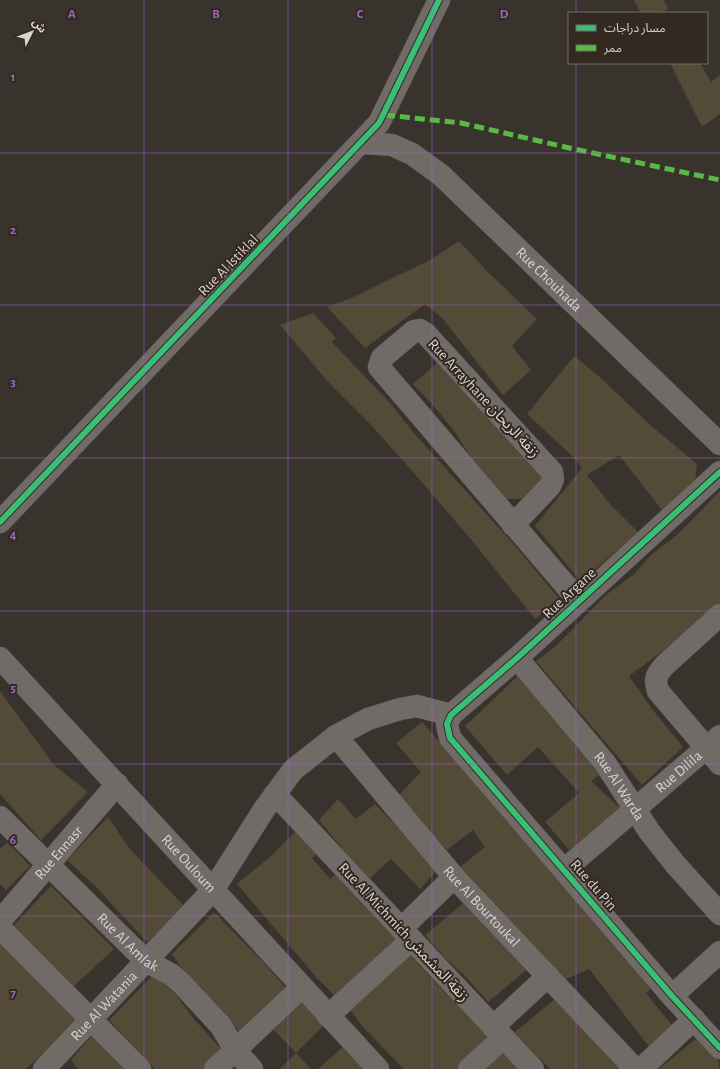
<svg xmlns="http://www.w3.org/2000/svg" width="720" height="1069" font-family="'Alegreya Sans','Noto Sans Arabic',sans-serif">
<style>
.building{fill:#534a37}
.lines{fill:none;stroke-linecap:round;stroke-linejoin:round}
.street-casing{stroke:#54504c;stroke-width:23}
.street{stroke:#706b67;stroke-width:22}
.quiet{stroke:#58b947;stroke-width:5;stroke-dasharray:10 5;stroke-linecap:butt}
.cycleway-casing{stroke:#332920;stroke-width:8}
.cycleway{stroke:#3abd76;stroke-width:6}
.grid{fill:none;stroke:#9d67c5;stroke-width:1;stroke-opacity:0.55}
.labels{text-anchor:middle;stroke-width:4;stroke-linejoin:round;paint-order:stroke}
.street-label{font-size:15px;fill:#dbd5cf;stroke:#332920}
.grid-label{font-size:13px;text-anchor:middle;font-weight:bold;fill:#9d67c5;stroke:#332920;stroke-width:4;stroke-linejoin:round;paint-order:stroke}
</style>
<rect width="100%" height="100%" fill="#39332e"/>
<!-- building -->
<path class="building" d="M634 0H664L668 9 660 13H641Z
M670 63H700L711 82 720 75V114L702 127Z
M459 241 488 272 537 319 512 346 531 370 503 395 443 319 425 304 365 348 327 307 349 299 430 260Z
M313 313 336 338 332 342 392 405 412 431 517 548 560 600 535 619 474 543 413 472 372 426 329 383 280 325Z
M574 356 602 379 649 424 697 464 694 490 665 514 619 455 587 475 610 504 639 533 610 556 581 582 535 526 582 468 570 454 527 414Z
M442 359 544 479 522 499H505L471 458 455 432 432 404 413 384Z
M720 491V603L684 635 629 676 652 709 683 747 642 785 536 661 556 646 606 595 633 575 652 554 677 535Z
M520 674 605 771 591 781 623 811 569 850 545 822 579 793 538 747 507 775 465 726Z
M0 691 54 765 88 792 41 840 0 794Z
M422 722 652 987 646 993 674 1028 650 1048 589 969 564 980 460 867 485 847 473 830 447 850 419 820 399 795 421 772 396 743Z
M338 799 356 819 375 804 438 869 420 889 391 859 368 880 319 820Z
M108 817 130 849 185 907 147 942 96 887 67 860Z
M296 831 319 852 312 858 330 879 336 874 401 943 339 1000 316 977 237 884 270 857Z
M8 842 30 866 6 890 0 884V849Z
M51 886 114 949 72 988 11 928Z
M467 900 530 967 488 1002 465 976 445 958 425 935Z
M214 912 268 967 288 991 241 1034 223 1012 197 990 172 954Z
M0 941 37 981 79 1020 26 1069H0Z
M409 954 447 995 449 992 493 1038 457 1069H404L362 1026 346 1004Z
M154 974 177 996 193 1018 222 1050 205 1069H155L109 1020Z
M556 998 620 1069H550L514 1033Z
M301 1000 323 1026 296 1053 272 1028Z
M96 1031 130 1069H78L71 1060Z
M697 1038 718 1060 720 1069H659Z
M345 1045 364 1069H318Z
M502 1048 524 1069H480Z
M296 1053 311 1069H280Z"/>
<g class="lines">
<defs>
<g id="street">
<path id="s1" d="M363 143 392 145 412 154 441 175 720 444"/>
<path d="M720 472 517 658 451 715 447 724 450 738 672 996 720 1048"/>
<path d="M0 522 379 123 439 0"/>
<path d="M513 525 550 486 553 479 552 472 426 334 420 330 414 331 382 358 379 367 579 601"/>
<path d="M720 615 665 665C656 675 654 679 658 691L720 764"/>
<path id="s2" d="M0 658 378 1069"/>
<path id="s3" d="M517 658 605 763 649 831 675 864 720 914"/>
<path id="s4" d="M336 736 454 877 635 1069"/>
<path d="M275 794 533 1069"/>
<path id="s5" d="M0 817 146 961 172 975 183 985 221 1026 235 1050 252 1069"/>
<path id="s6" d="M564 870 720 736"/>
<path id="s7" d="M0 921 117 784"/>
<path d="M0 928 140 1069"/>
<path d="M401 929 454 877"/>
<path d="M672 996 720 952"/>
<path d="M328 1016 411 940"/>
<path d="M493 1027 548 976"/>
<path id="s8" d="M44 1069 213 890 265 808 293 770 336 736 368 719 400 709 417 706 451 715"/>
<path d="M215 1069 302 987"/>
<path d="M469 1069 503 1038"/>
<path d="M641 1069 694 1019"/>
</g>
</defs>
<!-- street casing -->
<use href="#street" class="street-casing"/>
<!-- street -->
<use href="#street" class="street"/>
<!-- quiet -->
<path class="quiet" d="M385 115 461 123 574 149 720 180"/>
<defs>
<path id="cycleway" d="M720 472 517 658 451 715 447 724 450 738 672 996 720 1048
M0 522 379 123 439 0"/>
</defs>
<!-- cycleway casing -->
<use href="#cycleway" class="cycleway-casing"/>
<!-- cycleway -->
<use href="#cycleway" class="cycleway"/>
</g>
<!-- grid -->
<path class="grid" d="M144 0V1069M288 0V1069M432 0V1069M576 0V13M576 63V1069M0 153H720M0 305H720M0 458H720M0 611H720M0 764H720M0 916H720"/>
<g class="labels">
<!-- street labels -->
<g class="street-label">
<text transform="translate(228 265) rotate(-46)" y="5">Rue Al Istiklal</text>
<text dy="5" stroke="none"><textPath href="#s1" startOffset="237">Rue Chouhada</textPath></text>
<text transform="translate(484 398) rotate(47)" y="5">Rue Arrayhane زنقة الريحان</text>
<text transform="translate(569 593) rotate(-43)" y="5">Rue Argane</text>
<text dy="5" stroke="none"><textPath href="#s6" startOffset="151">Rue Dilila</textPath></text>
<text dy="5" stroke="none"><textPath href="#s3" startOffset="164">Rue Al Warda</textPath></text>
<text dy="5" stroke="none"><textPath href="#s7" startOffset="90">Rue Ennasr</textPath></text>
<text dy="5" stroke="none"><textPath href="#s2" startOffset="279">Rue Ouloum</textPath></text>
<text transform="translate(594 885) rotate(49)" y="5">Rue du Pin</text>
<text dy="5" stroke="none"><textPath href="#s4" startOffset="224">Rue Al Bourtoukal</textPath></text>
<text transform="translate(404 932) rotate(47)" y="5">Rue Al Michmich زنقة المشمش</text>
<text dy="5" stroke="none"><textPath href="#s5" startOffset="179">Rue Al Amlak</textPath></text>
<text dy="5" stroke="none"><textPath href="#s8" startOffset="87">Rue Al Watania</textPath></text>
</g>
</g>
<g class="grid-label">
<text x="72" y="18">A</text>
<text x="216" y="18">B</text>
<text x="360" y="18">C</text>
<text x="504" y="18">D</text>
<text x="13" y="81">1</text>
<text x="13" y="234">2</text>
<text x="13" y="386">3</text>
<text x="13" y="539">4</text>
<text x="13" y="692">5</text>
<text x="13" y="844">6</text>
<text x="13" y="997">7</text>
</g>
<!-- legend -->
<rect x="568" y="12" width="140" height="52" fill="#332920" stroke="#766e66"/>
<rect x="576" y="25" width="20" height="6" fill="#3abd76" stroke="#766e66"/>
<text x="604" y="32" font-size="12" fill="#dbd5cf">مسار دراجات</text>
<rect x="576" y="45" width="20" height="6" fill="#58b947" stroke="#766e66"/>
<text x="604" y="52" font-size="12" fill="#dbd5cf">ممر</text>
<!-- north arrow -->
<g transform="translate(32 32) rotate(48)" stroke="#332920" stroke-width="3" paint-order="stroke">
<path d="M0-3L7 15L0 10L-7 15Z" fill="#dbd5cf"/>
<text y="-6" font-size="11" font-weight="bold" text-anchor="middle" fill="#dbd5cf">ش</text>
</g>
</svg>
